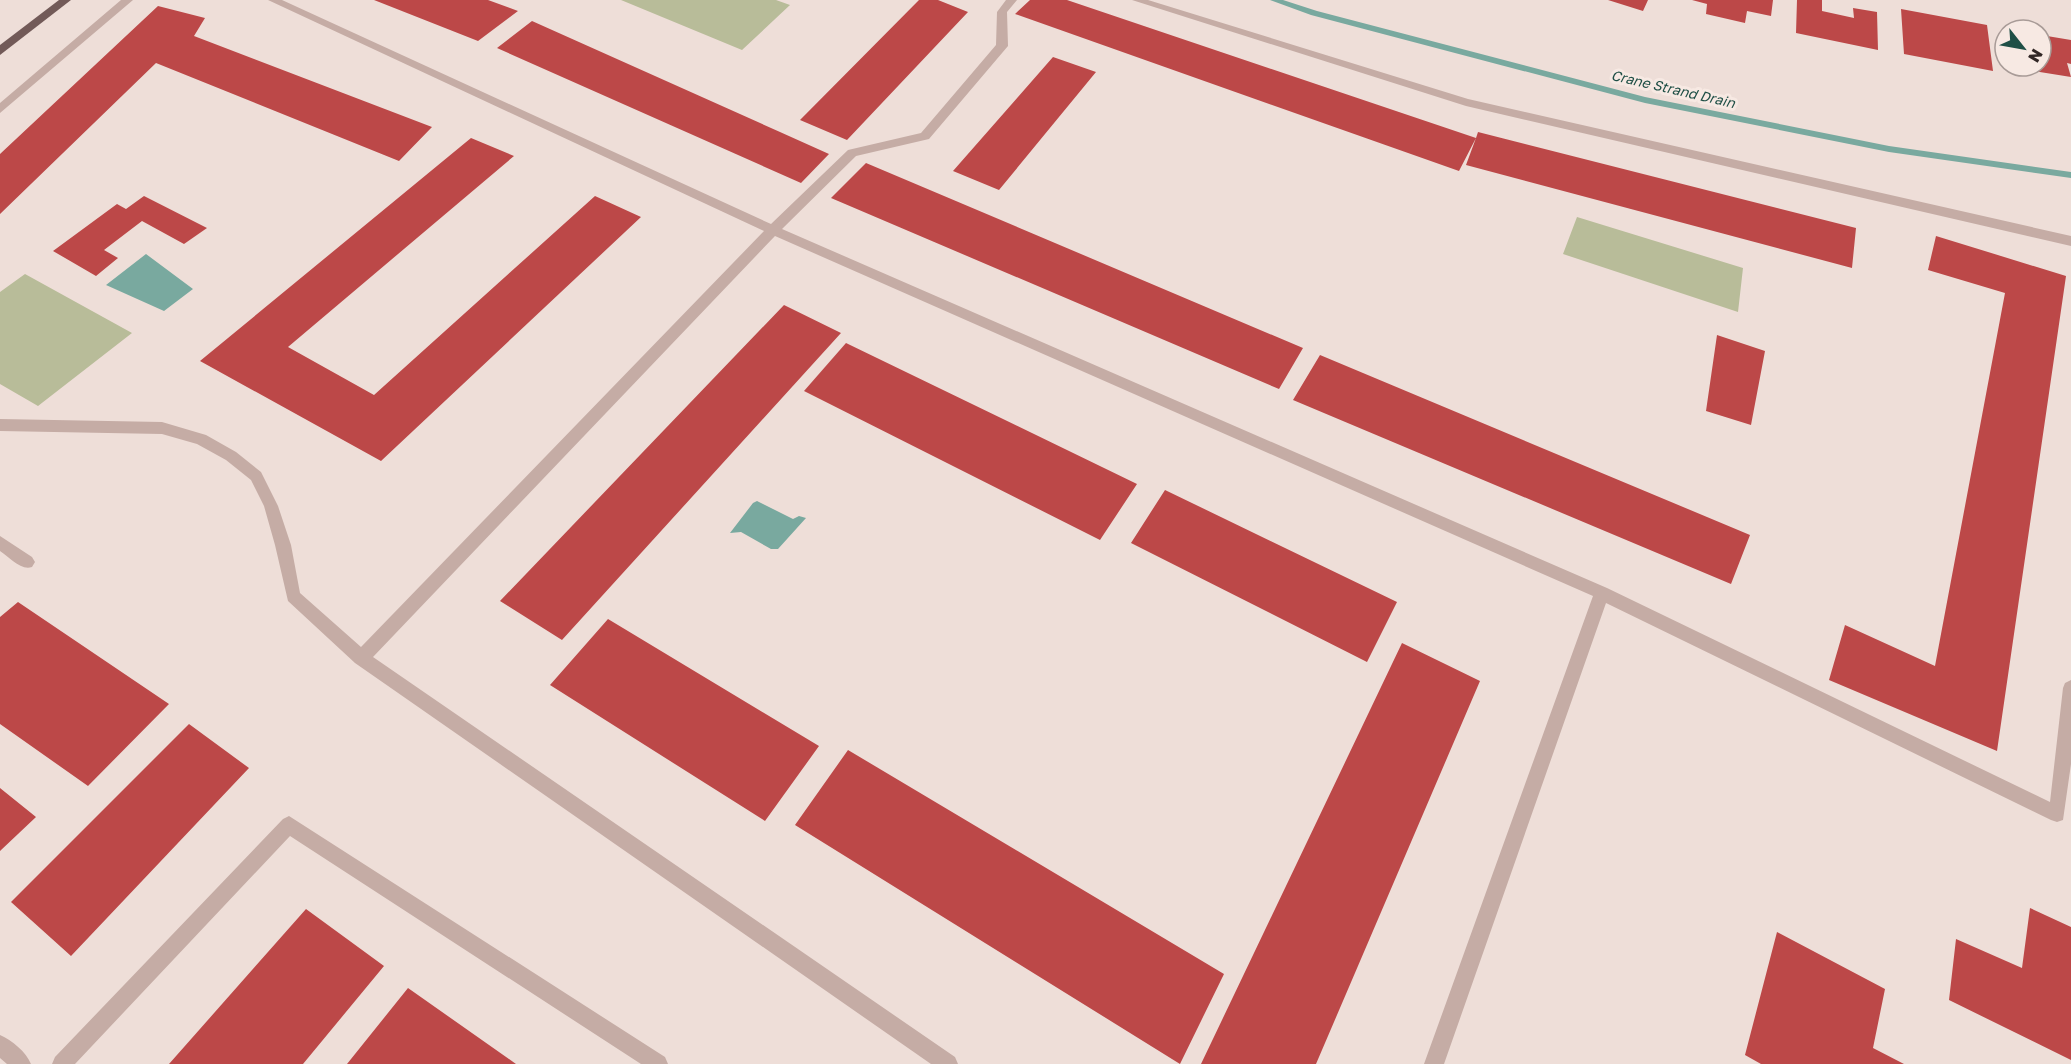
<svg xmlns="http://www.w3.org/2000/svg" width="2071" height="1064" font-family="'Golos Text',sans-serif">
<style>
.green{fill:#b8bc99}
.water{fill:#79a99f}
.lines{fill:none;stroke-linecap:round;stroke-linejoin:round}
.stream{fill:#79a99f;fill-rule:evenodd}
.building{fill:#bc4848}
.service{fill:#c5aca5;fill-rule:evenodd}
.minor{fill:#c5aca5;fill-rule:evenodd}
.primary{fill:#725a58;fill-rule:evenodd}
.labels{text-anchor:middle;stroke-width:6;stroke-linejoin:round;paint-order:stroke}
.far-water-label{font-size:14px;font-style:italic;fill:#1f4f46;stroke:#f7e9e3}
</style>
<rect width="100%" height="100%" fill="#eeded8"/>
<!-- green -->
<path class="green" d="M621 0H776L790 5 742 50Z
M1577 217 1743 268 1738 312 1563 254Z
M25 274 132 333 38 406 0 384V292Z"/>
<!-- water -->
<path class="water" d="M146 254 193 289 164 311 106 285Z
M757 501 793 519 799 516 806 518 778 549H771L741 532 730 533 753 503Z"/>
<g class="lines">
<!-- stream -->
<path class="stream" d="M1270 0H1283L1317 11 1645 97 1889 146 2071 172V178L1889 152 1645 103 1311 15Z"/>
</g>
<!-- building -->
<path class="building" d="M374 0H488L518 11 478 41Z
M919 0H938L968 12 847 140 800 120Z
M1030 0H1067L1476 138 1478 132 1856 228 1852 268 1466 165 1476 138 1459 171 1015 14Z
M1608 0H1648L1643 11Z
M1692 0H1773L1771 16 1747 11 1745 23 1706 14 1707 4Z
M1797 0H1822V11L1854 18 1853 8 1877 12 1878 50 1796 33Z
M158 6 205 18 194 36 432 127 399 161 156 63 0 214V154Z
M1901 9 1987 25 1993 71 1904 54Z
M532 21 780 132 829 154 801 183 497 48Z
M2041 35 2071 40V64L2067 63 2071 77 2021 69 2020 66H2041Z
M1053 57 1096 72 999 190 953 171Z
M471 138 514 156 288 347 374 395 595 196 641 217 381 461 200 361Z
M866 163 1303 348 1279 389 831 198Z
M144 196 207 228 184 244 142 221 104 250 118 258 96 276 53 251 117 204 126 209Z
M1936 236 2066 276 1997 751 1829 680 1845 625 1935 666 2005 293 1928 270Z
M784 305 841 333 562 640 500 601Z
M1717 335 1765 351 1751 425 1706 411Z
M846 343 1137 484 1100 540 804 391Z
M1320 355 1750 535 1731 584 1293 400Z
M1165 490 1397 602 1367 662 1131 543Z
M18 602 169 704 88 786 0 724V617Z
M608 619 819 746 765 821 550 685Z
M1402 643 1480 681 1316 1064H1201Z
M189 724 249 768 71 956 11 902Z
M848 750 1224 974 1180 1064 795 825Z
M0 788 36 817 0 851Z
M2030 908 2071 927V1060L1949 1000 1956 939 2022 968Z
M306 909 384 966 303 1064H169Z
M1777 932 1885 989 1873 1048 1904 1064H1761L1745 1055Z
M408 988 516 1064H347Z"/>
<g class="lines">
<!-- service -->
<path class="service" d="M121 0H133L0 113V103Z
M268 0H282L771 224 848 150 921 133 996 45 997 12 1006 0H1017L1007 12 1008 46 929 139 856 156 782 229 1607 588 2050 802 2063 688 2065 683 2071 680V764L2063 820 2057 822 2051 820 1606 603 1444 1064H1424L1593 596 775 236 373 657 955 1057 958 1064H931L355 663 288 601 275 545 264 506 251 480 226 460 197 444 162 434 0 431V419L162 422 206 435 236 452 261 472 278 506 291 545 300 593 361 647 764 231Z
M1132 0H1148L1468 99 2071 236V246L1466 106Z
M289 816 665 1057 668 1064H641L290 836 75 1064H52L55 1057 283 819Z
M0 1035C12 1040 26 1052 31 1064H7L0 1058Z"/>
<!-- minor -->
<path class="minor" d="M0 536 32 557 35 562 32 567C21 571 9 557 0 551Z"/>
<!-- primary -->
<path class="primary" d="M59 0H71L0 55V45Z"/>
</g>
<g class="labels">
<!-- far-water labels -->
<g class="far-water-label">
<text transform="translate(1673 89) rotate(13)" y="5">Crane Strand Drain</text>
</g>
</g>
<!-- north arrow -->
<g transform="translate(2023 48) rotate(121)"><circle r="28" fill="#f7e9e3" stroke="#a89b97" stroke-width="1.5"/>
<path d="M0-4.5L10 22L0 15L-10 22Z" fill="#1f4f46"/>
<text y="-9" font-size="16" font-weight="bold" text-anchor="middle" fill="#312625">N</text>
</g>
</svg>
